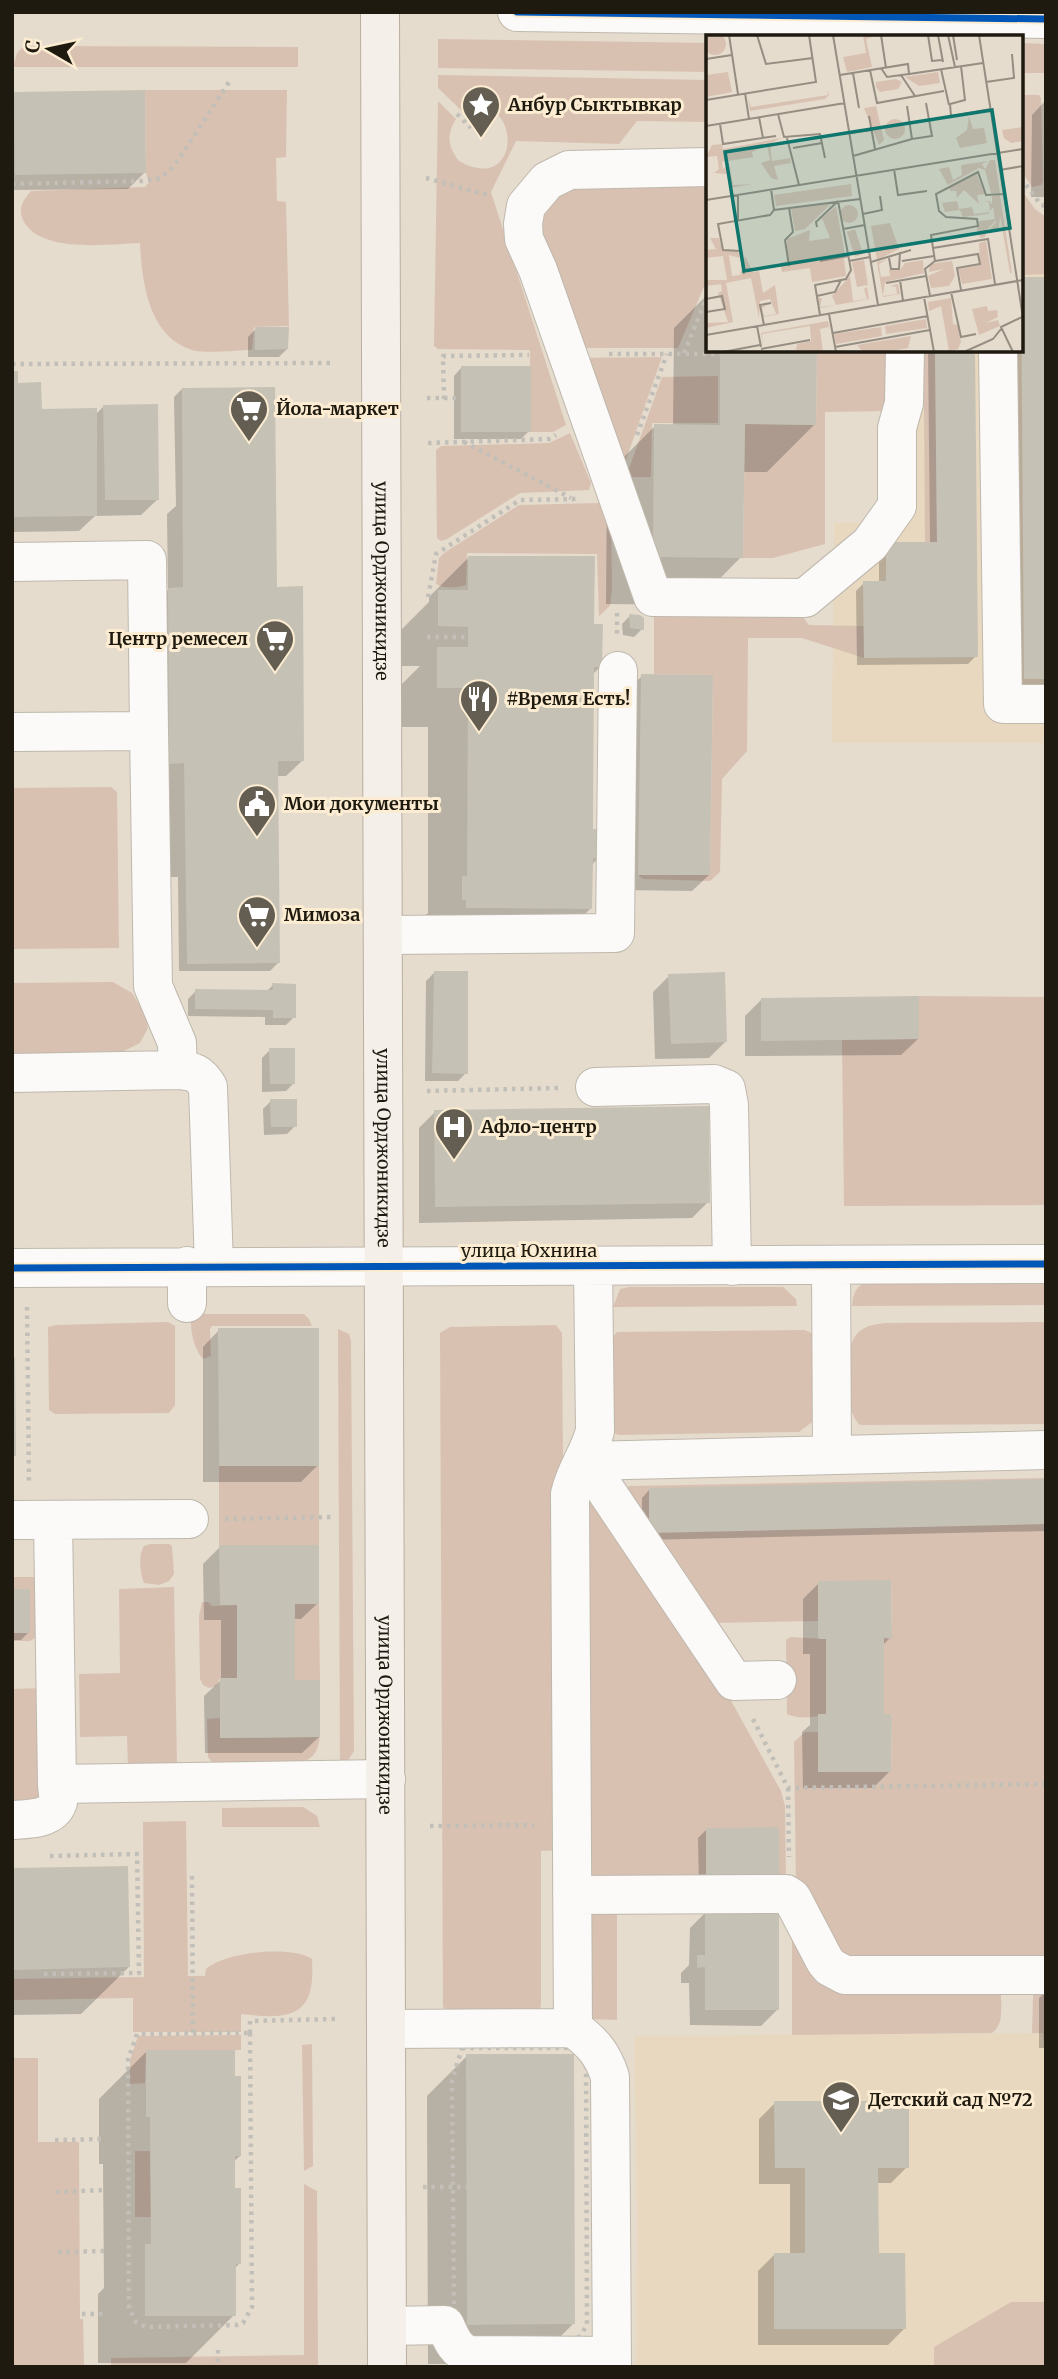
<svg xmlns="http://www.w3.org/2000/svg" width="1058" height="2379" font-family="Merriweather,serif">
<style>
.built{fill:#e7d8bf}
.green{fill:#d9c1b2}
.shadow{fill:#0003}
.building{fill:#c6c1b5}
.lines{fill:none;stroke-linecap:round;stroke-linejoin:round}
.minor-casing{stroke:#bfb8ad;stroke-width:40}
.major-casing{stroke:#baaea1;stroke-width:40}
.path{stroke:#c2bfb8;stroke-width:4.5;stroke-dasharray:3.5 5;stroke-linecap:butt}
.minor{stroke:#fbfaf8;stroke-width:38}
.major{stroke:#f4efe8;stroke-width:38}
.cycleway-casing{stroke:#fcecd1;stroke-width:11}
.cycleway{stroke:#0057b8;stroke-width:7}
.labels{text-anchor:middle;stroke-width:6;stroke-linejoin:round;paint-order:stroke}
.poi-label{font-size:18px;font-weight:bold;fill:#1f1a10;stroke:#fcecd1;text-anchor:start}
.street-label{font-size:18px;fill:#1f1a10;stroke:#fcecd1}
.inset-road{fill:none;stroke:#968e82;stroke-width:2}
.view{fill:#0f766e;fill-opacity:0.15;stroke:#0f766e;stroke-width:3.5}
.inset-edge{fill:none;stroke:#1f1a10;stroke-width:3.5}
</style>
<rect width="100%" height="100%" fill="#e5dcce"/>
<!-- built -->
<path class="built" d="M1021 260H1046V743H832L834 523 907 522 909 350H1021Z
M1043 2033 1044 2049H1046V2302L935 2347 934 2367H636L637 2219 634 2036Z"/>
<!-- green -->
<path class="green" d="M438 39 708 43V72L438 68Z
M1021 43 1046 44V73H1021Z
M24 46 298 47V67H13L17 53Z
M438 75 708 80V122L637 121 619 144 516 141 491 192 566 425 553 432H531L530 350 438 349 434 346 438 101 456 119C446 134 448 147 459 161 525 198 521 85 464 113L438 88Z
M145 90H287L286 157 276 158 277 201 286 202 289 326 254 327 252 350C239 350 203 354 192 350 148 336 142 282 140 243 110 244 39 254 23 220 18 208 23 200 31 191L145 187 149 182 146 173Z
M1021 95H1039L1041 98 1043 182 1041 185 1032 187 1021 171Z
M708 174V277L678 348H576L532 209 552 186Z
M1021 189 1035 209 1046 217V274L1021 275Z
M817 350H897L892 411 825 412V544L773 558H743L745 424 816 425Z
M910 350H935L937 542H925L924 401 920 400Z
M662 357 622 471 572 358Z
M718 376V423H652L651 477H626L662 377Z
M570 433 591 483 589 490 520 493 447 539 441 541 437 538 436 450 441 446 549 443Z
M599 503 607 506 611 515 612 588 610 606 599 616 597 554 467 553 466 585C457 588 444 589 436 584L439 558 444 553 519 505Z
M795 607 809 625 864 626V658L802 638H748L747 751 722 779 720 872 710 881 643 879 638 875H710L713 675 654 674V614Z
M111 787 117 792 119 948 12 949V788Z
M113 982 132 993 145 1014 148 1028 140 1043 124 1051 12 1054V983Z
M919 996 1046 997V1205L844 1206 842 1040 919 1039Z
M866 1281H1046V1305L852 1306C853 1294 855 1288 866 1281Z
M629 1287H783L796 1299 797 1306 613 1307 620 1289Z
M195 1314H304L309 1319 312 1326H212L210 1329 211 1356 203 1359C194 1350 190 1330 191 1317Z
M168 1322 175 1326V1405L169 1413 55 1414 49 1410 48 1327 56 1325Z
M1046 1322V1424L860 1425C843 1410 841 1345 860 1331 867 1325 877 1324 886 1323Z
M556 1325 562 1333 566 1844 560 1850 541 1851V2006L539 2011H448L443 2007 440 1333 450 1327Z
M338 1329 349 1334 351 1341 354 1751 347 1762 340 1765Z
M805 1330 813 1334 816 1419 799 1432 618 1435 613 1432 612 1338 617 1332Z
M219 1466H319V1545H219Z
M1046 1478V1963L841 1962 796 1888 794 1742 805 1732H818L819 1772 891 1771 892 1718 891 1714H884V1638H892L891 1581H819L818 1621 711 1623 622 1489 629 1486Z
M586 1495 724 1688 781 1791 785 1806 786 1879 589 1887Z
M150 1544H169L172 1546 174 1574 169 1581 159 1585 144 1583C140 1573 138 1555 144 1546Z
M12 1577H37V1637L30 1641H12Z
M174 1587 177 1767 128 1769 127 1736 80 1737 79 1674 120 1673 119 1589Z
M202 1602H208L212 1606 237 1605V1678H220L216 1686 209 1688 203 1685 200 1679 199 1616Z
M295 1604H319L320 1680H295Z
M790 1637 826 1639V1714C814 1718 797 1719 787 1714L786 1640Z
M42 1688 43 1790 39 1798 12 1806V1689Z
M220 1718 221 1738 320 1737C319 1742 318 1749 315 1753 301 1774 236 1764 213 1764L208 1757 207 1719Z
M303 1807 317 1816 320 1827H222V1808Z
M186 1821 188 1976H205L206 1969C225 1952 291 1945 312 1959 316 2017 291 2020 241 2014V2032H133V1998L12 2000V1979L144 1977 143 1822Z
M597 1897H788C795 1908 797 1922 801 1935 808 1953 822 1976 839 1985L991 1984 1001 1994C1001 2008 1004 2024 992 2033L792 2035V1906L627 1907 617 1911V2020L592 2019 584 2007 582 1999 581 1907 588 1900Z
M1046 1983V2049H1044L1043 2033H1032L1033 1997 1035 1988Z
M241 2035V2050H146L145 2083 130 2084V2060L138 2036Z
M312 2044 313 2166 304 2171 302 2045Z
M12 2058H38V2142H79L80 2319H83L84 2367H12Z
M135 2151H150L151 2217H135Z
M304 2184 317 2191 318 2367H111V2358L304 2355Z
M1011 2302H1046V2367H934V2347Z"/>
<!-- shadow -->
<path class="shadow" d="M15 94 144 173 128 189 12 190V96Z
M1046 100V197H1031L1032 115Z
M1046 278V686H1017L1014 350H1021V279Z
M708 294V350H815V424L767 472H742L741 557 694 605 606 604 607 474 655 426H673L674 328Z
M256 329 287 349 279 357H248V337Z
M928 350H973L976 656 968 664 857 665 856 591 864 583H879V552L930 543Z
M461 368 529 431 521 439H454V376Z
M12 372 16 385 40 411 95 415 104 406 158 499 141 515 95 516 79 531 12 532Z
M182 389 275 588 303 760 286 776H276L278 963 270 971H179L178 877H170L152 606 168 590 167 514 176 506 174 397Z
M469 557 592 622 601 666 592 675 591 831 599 857 591 866V908L551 948 422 918 428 913V727H398V688L420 666H398L399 632 429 602V597Z
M630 616 642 629 634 637 623 635 622 624Z
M642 676 709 875 692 891 623 890 625 692Z
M434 973 466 1073 458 1081H425L426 981Z
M669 976 725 1042 709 1058 655 1059 653 992Z
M273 985 294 1017 286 1025H265V1017L188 1016V999L196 991H267Z
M762 999 918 1039 901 1055 745 1056V1016Z
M270 1050 294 1083 286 1091 262 1092V1058Z
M271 1101 295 1126 287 1134 264 1135 263 1109Z
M435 1112 708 1202 692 1218 419 1223V1128Z
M219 1330 318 1465 301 1482H203V1347Z
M1046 1481V1531L642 1540V1498L649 1490Z
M220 1547 318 1603 301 1619H293V1682L319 1737 302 1753H205L204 1696 221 1680V1620H204L203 1564Z
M819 1583 890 1638 882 1646V1716L890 1771 873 1788H803L802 1732 810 1725V1654H803V1599Z
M12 1590 29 1632 21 1640H12Z
M706 1830 769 1889 699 1890 698 1838Z
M12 1870 129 1967 81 2014 12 2015Z
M706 1912 778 2009 761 2026 690 2025 689 1983H681V1973L689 1965 690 1928Z
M1046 1991V2048H1039V1998Z
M146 2052 240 2156 233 2162 239 2264 234 2269V2315L186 2363H98V2294L104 2288 103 2164H99V2099Z
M467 2056 573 2324 533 2364H428L427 2096Z
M775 2103 907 2167 891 2183H877V2255L904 2329 888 2345H758V2271L774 2255 790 2254V2184H759V2119Z"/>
<!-- building -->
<path class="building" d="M145 90 146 173 15 175 14 92Z
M1021 277H1046V679H1024Z
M255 327H289L288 349 255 350Z
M720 350H817L816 425 745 424 743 558 653 557 654 424 720 425Z
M935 350H975L978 657 864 658 863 581H886V542H937Z
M461 366H531V432H461Z
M12 371H18V383L41 382 42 409 97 408V516L12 517Z
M275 387 277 587 303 586 304 761H278L280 963 187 964 184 763 169 764 168 588 183 587 182 388Z
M158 404 159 500H105L103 405Z
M468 556H595L594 624H603L602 667H594L593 829H601V858H593L592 909 466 908V900H462V876H467L468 688H437V647H468V627L438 626V590H468Z
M629 614 640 615 644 618V630L630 628Z
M641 674 713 675 710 875H638Z
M434 971H468V1074L432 1073Z
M725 972 727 1042 671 1044 668 974Z
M272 983 296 984V1018H273V1010L195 1009V989L273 990Z
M919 996V1039L761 1041V998Z
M269 1048H295V1084H270Z
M270 1099H297V1127H271Z
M709 1106 710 1203 435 1207 434 1110Z
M218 1328H319V1466H219Z
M12 1358H15L16 1456H12Z
M1046 1479V1524L649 1533V1488Z
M219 1545H319V1604H295V1680H320V1737L220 1738V1678H237V1605H220Z
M891 1580 892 1639 884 1638V1714H891L892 1718 891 1772H818V1714H826V1639H819L818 1637V1581Z
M12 1589H30V1633H12Z
M779 1827V1882H706V1828Z
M128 1866 130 1967 12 1970V1868Z
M705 1910H779V2010H705V1967L697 1968V1955H705Z
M146 2050H235V2076H241V2156H235V2188H241V2264H236V2316H145V2244H151L150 2117H146Z
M466 2054H574L575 2324 467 2325Z
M774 2101H909V2168H878L879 2253H905L906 2329H774V2253H805V2168H775Z"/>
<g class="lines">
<defs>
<path id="minor" d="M517 12 1046 19
M708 167 569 170 547 181 526 206 523 224 524 239 538 270 653 597 805 598 870 544 897 506V428L904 403 905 350
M998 350 1003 704H1046
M12 562 147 560 149 731
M12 732 149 731 153 986 177 1043 178 1070C193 1071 200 1073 208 1087L214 1266
M384 935 615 933 618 671
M12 1073 178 1070
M595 1087 714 1084 726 1089 729 1105 732 1266
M831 1266 832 1455
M12 1268 1046 1264
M187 1303V1266
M586 1461 1046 1450
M586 1461 734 1681 777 1680
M12 1520 189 1519
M53 1520 57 1784
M12 1820C27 1819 52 1820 58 1802 59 1797 57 1789 57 1784L386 1779
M572 1895 786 1894 792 1898 825 1961 830 1967 845 1975H1046
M573 2028 570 1494C575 1471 589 1454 595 1431L593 1266
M386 2029 573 2028C592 2042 603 2054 610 2077L612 2367
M387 2326 445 2325C451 2338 455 2350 469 2355L612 2356"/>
<g id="major">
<path id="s1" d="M380 12 387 2367"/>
</g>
</defs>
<!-- minor casing -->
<use href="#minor" class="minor-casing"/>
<!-- major casing -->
<use href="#major" class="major-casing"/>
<!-- path -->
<path class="path" d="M457 114 471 128
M426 178 491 196
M1021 178 1041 205 1046 206
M12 184 142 181 161 178 175 165 231 79
M684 353 708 294
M609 354H720
M12 364 330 363
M427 398H461
M444 399 443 356 529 355
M637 435 667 354
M464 442 571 498
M428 443 549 439 556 435
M428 597 436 554 520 500 578 499
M617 613V635
M427 637H468
M427 1091 559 1088
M27 1307 29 1483
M225 1519 332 1517
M753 1719 788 1788 1046 1784
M788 1788 789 1857
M430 1826 534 1825
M192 1876 193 2034
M44 1974 139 1973 137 1854 49 1856
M250 2033 252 2307 243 2323 237 2325 146 2327 136 2322 129 2308 128 2060 137 2034Z
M250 2033V2021L335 2019
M462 2048H571L582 2051 586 2056 587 2325 580 2336 572 2340 466 2339 454 2307 452 2080Z
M55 2140 103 2139
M423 2187H467
M56 2192 104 2190
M58 2252 104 2251
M82 2314H105
M218 2350V2367"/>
<!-- minor -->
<use href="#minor" class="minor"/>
<!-- major -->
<use href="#major" class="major"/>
<defs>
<path id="cycleway" d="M517 12 1046 19
M12 1268 1046 1264"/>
</defs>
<!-- cycleway casing -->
<use href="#cycleway" class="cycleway-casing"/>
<!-- cycleway -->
<use href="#cycleway" class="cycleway"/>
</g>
<!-- icons -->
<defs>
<symbol id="sight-pin" viewBox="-11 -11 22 30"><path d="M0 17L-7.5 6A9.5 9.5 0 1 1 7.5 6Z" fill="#645e52" stroke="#fcecd1"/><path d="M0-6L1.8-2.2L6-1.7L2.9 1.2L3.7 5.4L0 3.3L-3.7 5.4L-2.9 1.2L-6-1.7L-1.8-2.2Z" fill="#fff"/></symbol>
<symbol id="supermarket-pin" viewBox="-11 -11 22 30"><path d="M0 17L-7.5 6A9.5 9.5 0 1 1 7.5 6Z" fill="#645e52" stroke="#fcecd1"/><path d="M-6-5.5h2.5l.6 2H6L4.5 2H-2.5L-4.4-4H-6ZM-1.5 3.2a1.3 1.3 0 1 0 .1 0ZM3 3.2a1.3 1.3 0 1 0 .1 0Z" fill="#fff"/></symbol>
<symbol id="restaurant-pin" viewBox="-11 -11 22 30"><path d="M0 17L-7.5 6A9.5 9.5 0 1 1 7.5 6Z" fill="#645e52" stroke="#fcecd1"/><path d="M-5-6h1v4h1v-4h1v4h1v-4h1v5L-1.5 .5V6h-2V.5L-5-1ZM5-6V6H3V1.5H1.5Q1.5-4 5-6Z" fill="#fff"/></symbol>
<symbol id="civic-pin" viewBox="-11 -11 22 30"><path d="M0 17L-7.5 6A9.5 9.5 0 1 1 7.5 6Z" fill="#645e52" stroke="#fcecd1"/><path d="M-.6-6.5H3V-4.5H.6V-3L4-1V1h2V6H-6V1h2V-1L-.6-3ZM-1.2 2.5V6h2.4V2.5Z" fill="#fff"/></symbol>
<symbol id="hospital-pin" viewBox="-11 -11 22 30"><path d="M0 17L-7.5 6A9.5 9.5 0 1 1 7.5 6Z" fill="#645e52" stroke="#fcecd1"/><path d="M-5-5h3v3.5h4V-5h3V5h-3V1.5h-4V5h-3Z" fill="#fff"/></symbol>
<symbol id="school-pin" viewBox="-11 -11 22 30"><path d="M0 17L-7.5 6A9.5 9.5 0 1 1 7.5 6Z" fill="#645e52" stroke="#fcecd1"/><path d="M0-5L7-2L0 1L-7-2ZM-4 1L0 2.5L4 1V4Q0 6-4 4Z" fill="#fff"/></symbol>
</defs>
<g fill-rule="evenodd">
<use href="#sight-pin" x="459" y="83" width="44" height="60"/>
<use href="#supermarket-pin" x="227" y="387" width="44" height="60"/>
<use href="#supermarket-pin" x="253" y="617" width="44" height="60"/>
<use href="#restaurant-pin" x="457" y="677" width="44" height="60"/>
<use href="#civic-pin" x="235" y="782" width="44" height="60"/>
<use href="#supermarket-pin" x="235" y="893" width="44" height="60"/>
<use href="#hospital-pin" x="432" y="1105" width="44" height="60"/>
<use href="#school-pin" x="819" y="2078" width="44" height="60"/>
</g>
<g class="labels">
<!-- poi labels -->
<g class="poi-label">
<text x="508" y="111">Анбур Сыктывкар</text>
<text x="276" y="415">Йола-маркет</text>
<text x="248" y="645" text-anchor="end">Центр ремесел</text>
<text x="506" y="705">#Время Есть!</text>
<text x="284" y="810">Мои документы</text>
<text x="284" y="921">Мимоза</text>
<text x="481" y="1133">Афло-центр</text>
<text x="868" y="2106">Детский сад №72</text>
</g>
<!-- street labels -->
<g class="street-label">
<text dy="6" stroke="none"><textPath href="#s1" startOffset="569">улица Орджоникидзе</textPath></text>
<text dy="6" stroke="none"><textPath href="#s1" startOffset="1136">улица Орджоникидзе</textPath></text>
<text x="529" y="1257">улица Юхнина</text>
<text dy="6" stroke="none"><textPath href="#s1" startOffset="1703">улица Орджоникидзе</textPath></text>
</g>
</g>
<!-- overview -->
<g transform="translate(706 35)">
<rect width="317" height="317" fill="#e5dcce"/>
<path d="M-2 9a11 11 0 1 1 22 0a11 11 0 1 1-22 0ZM157 0H172L160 4 166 32 141 37 137 22 160 18ZM22 37 26 57 0 62V40ZM232 37 234 48 213 51 199 42ZM190 44 196 47 192 54 174 57 170 52V47ZM121 55 123 60 119 64 44 76 42 63 45 72 122 60ZM170 71 178 105 173 110 158 73ZM263 81 267 94 278 93 281 108 254 113 250 103 261 95ZM179 94a10 10 0 1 1 20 0a10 10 0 1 1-20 0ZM317 92V106L305 108 298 103 296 95ZM75 103 64 109 66 126 84 123 85 128 68 131 72 145 65 143 55 128 64 125 61 110 46 117 47 122 16 127 17 134 23 129 27 150 46 149 24 153 21 139 8 138 13 134 11 121 0 122 6 110 16 109 17 114ZM284 125H289L294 158H285L279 135 273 133 242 150 233 134 243 132 247 145 256 140 255 130 282 126 276 129 279 134ZM270 138 279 159 271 160 273 169 258 155 251 163 250 156H244L243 152ZM145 149 146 161 70 171 68 160ZM294 160 306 238H304L294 181 293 193 283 195 290 187 289 186 281 195 279 202 274 203 271 194 273 186 289 184 287 172 282 179 257 182 254 175 239 177 236 168 251 166 253 174 266 172 268 179 284 177 283 167H277L283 166 286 169V161ZM127 167 99 194 89 196 85 174ZM134 179a9 9 0 1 1 18 0a9 9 0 1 1-18 0ZM130 171 139 219 106 226 138 223 140 241 106 247 104 233 76 237 74 228 81 226V204L104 195 103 206 124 203 116 183ZM184 188 193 214 171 225 165 191ZM149 194 157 219 149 222 141 197ZM4 203H13L17 216H32L34 223 23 220 26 241 34 240 39 221 47 237 53 236 57 258 69 250 73 279 57 282 55 271 61 270 56 273 58 281 70 279 64 264 54 266 53 283 45 243 20 248 27 287 0 293V288L22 287 12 258 16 256 15 249 0 251V245H21L17 221 0 223V215L10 214ZM280 206 286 244 256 249 252 234 274 230 273 208ZM158 225 162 250 151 252 146 227ZM181 225 173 229 175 242 184 241 183 235H194L199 228 217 225 218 238 179 247 177 261 191 259 190 252 184 251 192 249 194 259 177 262 171 227ZM246 226 249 241 243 251 225 253 222 241 238 234 223 237 224 229ZM144 241 147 266 161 264 158 254 161 252 163 264 114 273 112 263H116L114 272 130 270 126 261ZM245 263 247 289 252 290 255 307 252 314 243 316 235 271 223 276 222 267ZM281 271 282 276 291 275 292 282 280 288 292 285 294 291 273 300 266 274ZM220 284 221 293 180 299 179 291ZM122 286 124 296 123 292 114 294 117 317 90 315 91 309 105 306 104 291 56 299 57 312 55 298ZM175 292 176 301 130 309 128 299ZM205 301 202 313 180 317H157L151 310Z" fill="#d9c1b2"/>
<path class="inset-road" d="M23 0 32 59M51 0 60 29 107 23M127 0 172 270M175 0 180 33M222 0 226 26 236 25M232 0 237 27M242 0 249 32M247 0 251 25M273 0 317 283M0 24 26 20M255 31 259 65 244 69 245 81 285 74M175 33 181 42 203 39M235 34 243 70M164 35 171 68 238 56M147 38 153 73M134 40 202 29 203 39 277 28M195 40 209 61M280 47 308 43 306 19M39 58 43 84M0 65 110 47 103 0M72 79 78 102 114 99 119 123M163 81 169 114M53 82 57 103M14 89 17 109 70 101M0 91 139 68M144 98 166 95M81 103 93 150M206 104 226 101 220 68M87 113 116 108M147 121 206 104 201 71M188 134 192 160 221 156M294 135 317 131M65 154 68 175M32 159V185M0 165 317 114M83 173 87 197 79 205 83 231M157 179 176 175 174 161M111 192 110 187 132 166M137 194 159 190M227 213 282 204 289 249M183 223 185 234H193L194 217M114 226 142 221M143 226 164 222M196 226 228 221M165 227 205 215M38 239 34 216 17 215 12 189 64 180 68 175 154 164M194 245 197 266M180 248 220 241M255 255 251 233 274 229 272 219 229 226 225 200 272 191 271 184 240 182 233 176 230 159 272 137 280 160 297 159M245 257 255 302 270 299M111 261 129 257 135 245M224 261 219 234 229 226M218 262 228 317M0 264 16 261 19 274 0 277M123 279 130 317M114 280 109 250 140 244 145 235 132 166M58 290 54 270 65 268M51 291 55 312M127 298 222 281M0 300 317 245M129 312 224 295M55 314 104 305M17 317 54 310M258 317 287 304 295 294M307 317 295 292 316 282"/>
<path class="view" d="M286 75 304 193 38 236 19 117Z"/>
<rect width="317" height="317" class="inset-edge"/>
</g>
<!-- border -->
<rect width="1058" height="2379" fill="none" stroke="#1f1a10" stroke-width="28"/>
<!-- north arrow -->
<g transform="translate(49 49) rotate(279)" stroke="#fcecd1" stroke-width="5" paint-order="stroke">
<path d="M0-5L12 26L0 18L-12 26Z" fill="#1f1a10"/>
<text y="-10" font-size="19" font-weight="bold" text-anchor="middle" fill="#1f1a10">С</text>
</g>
</svg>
